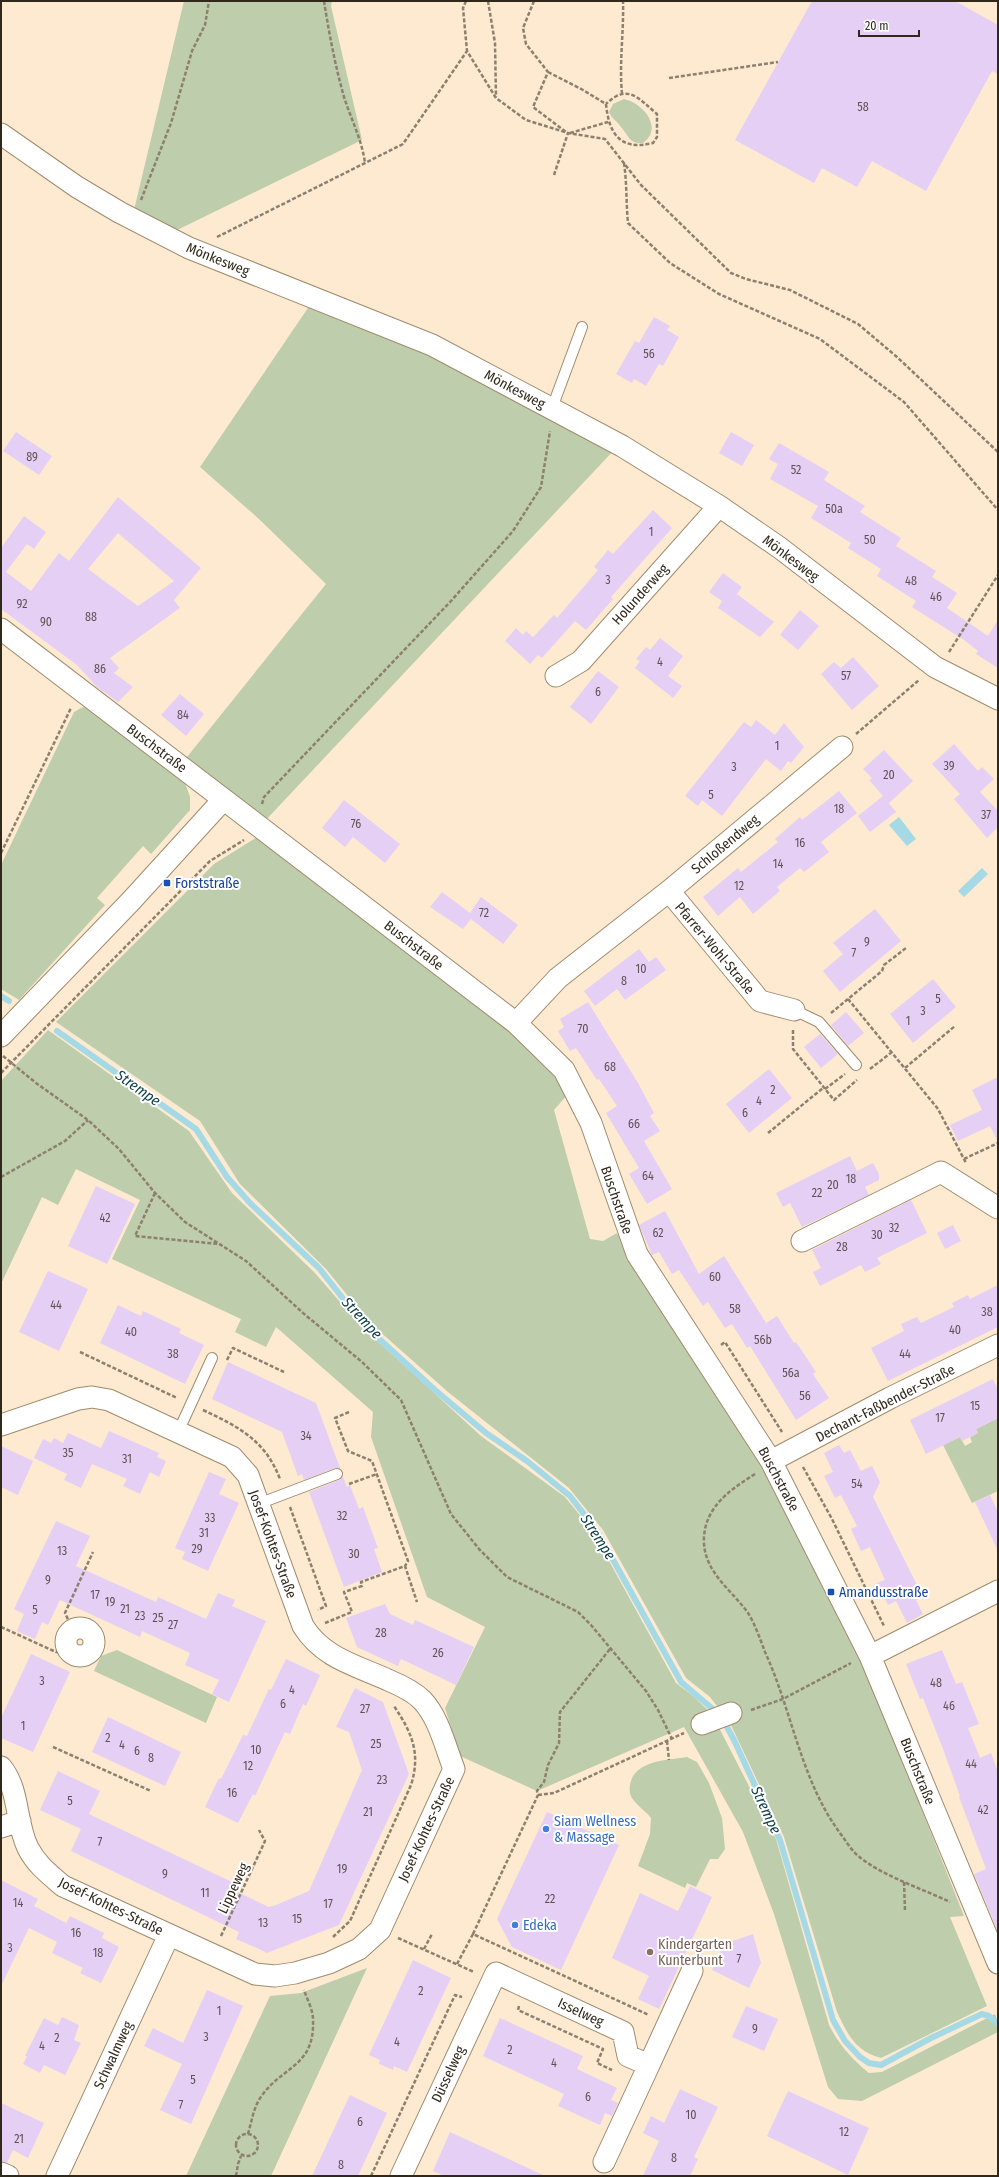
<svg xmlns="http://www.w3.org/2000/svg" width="999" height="2177" font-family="'Fira Sans Condensed',sans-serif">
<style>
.green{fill:#becdac}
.water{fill:#a5d9e6}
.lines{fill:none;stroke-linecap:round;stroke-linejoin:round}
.stream{stroke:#a5d9e6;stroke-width:6}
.building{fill:#e5cff5;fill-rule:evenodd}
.lane-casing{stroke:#a08b6d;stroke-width:12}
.street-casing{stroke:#a08b6d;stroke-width:23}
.path{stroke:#8d806e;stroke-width:2.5;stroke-dasharray:4 2;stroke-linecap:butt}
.lane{stroke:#fff;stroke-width:10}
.street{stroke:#fff;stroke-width:21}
.transit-dot{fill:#1a4fb4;stroke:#fff;stroke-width:1.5}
.shop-dot{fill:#3f7fe0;stroke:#fff;stroke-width:1.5}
.education-dot{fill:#8d6e63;stroke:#fff;stroke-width:1.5}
.labels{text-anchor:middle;stroke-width:4;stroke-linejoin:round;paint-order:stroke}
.number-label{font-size:12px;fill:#5d5252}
.street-label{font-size:14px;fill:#30281b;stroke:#fff}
.transit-label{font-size:14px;fill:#164399;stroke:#fff;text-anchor:start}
.shop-label{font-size:14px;fill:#366cbe;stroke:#fff;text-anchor:start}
.education-label{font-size:14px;fill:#785e54;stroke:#fff;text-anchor:start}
.water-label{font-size:15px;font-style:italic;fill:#104049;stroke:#fff}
</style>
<rect width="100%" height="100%" fill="#fdead1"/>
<!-- green -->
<path class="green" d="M184 1H332L331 6 362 140 171 233 134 210Z
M624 99C643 103 664 128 643 143 629 144 629 136 621 127 617 121 612 119 609 112L613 104Z
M312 302 443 351 616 448 263 823 183 762 326 584 259 519 200 467Z
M83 707 91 710 185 783 190 797V810L151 854 143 846 97 898 105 905 19 1000 1 989V865L74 712Z
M257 837 530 1046 568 1094 554 1110 590 1239 603 1241 617 1233 638 1271 762 1463 851 1639 879 1702 964 1916 950 1917 987 2006 881 2058C855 2051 848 2035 837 2012L784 1837 730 1723 710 1697 686 1678 603 1530 569 1488 448 1392 369 1322 326 1269 240 1184 200 1121 56 1022 214 864Z
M48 1030 189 1131 232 1193 314 1272 361 1326 481 1436 565 1497 592 1530 676 1683 693 1696 712 1714 776 1839 829 2025C839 2045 852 2059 869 2073L882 2072 995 2014 998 2023V2032L862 2101 838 2099 828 2087 774 1914 743 1832 684 1727 537 1791 460 1756 445 1708 485 1627 427 1597 371 1437 373 1412 276 1327 266 1347 235 1332 241 1319 112 1259 140 1200 76 1169 58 1205 42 1197 1 1284V1081Z
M998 1418V1491L972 1503 943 1445 960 1437 965 1446 972 1442 970 1437 978 1433 976 1429Z
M117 1650 217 1697 206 1723 94 1671 101 1656Z
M687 1757 697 1762 709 1783 722 1818 725 1849 718 1859H710L696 1887 687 1883 685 1888 638 1866 650 1834 651 1818C646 1811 637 1806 632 1798 629 1793 629 1787 631 1781 637 1760 670 1760 687 1757Z
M367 1968 271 2176H186L270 1996 301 1993Z"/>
<!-- water -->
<path class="water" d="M899 817 916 839 907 846 889 825Z
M982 868 988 874 964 897 958 891Z"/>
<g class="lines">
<!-- stream -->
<path class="stream" d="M1 996 9 1001
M57 1031 196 1129 227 1177 250 1203 319 1268 363 1324 435 1390 486 1433 527 1461 570 1496 597 1531 681 1682 721 1716 734 1740 780 1840 833 2020 845 2041 860 2057 869 2063 881 2065 931 2038 982 2014 989 2016 998 2024"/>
</g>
<!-- building -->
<path class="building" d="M812 1H955L998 25V74L992 71 926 191 872 161 857 187 822 168 814 183 735 140Z
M654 317 670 326 667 330 679 337 663 366 659 364 646 386 634 379 632 383 616 374 635 341 639 343Z
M16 432 52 456 39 475 3 451Z
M731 432 754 445 742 466 719 453Z
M779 443 829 472 824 480 865 506 860 512 901 538 896 546 936 571 932 577 957 593 947 608 988 636 998 620V668L976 654 978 651 964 640 912 607 916 601 877 576 881 569 848 548 851 543 811 518 818 506 770 479 778 464 769 459Z
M118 497 201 568 174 600 180 608 110 658 119 668 114 673 133 687 118 702 97 687 77 665 1 609V548L24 516 46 532 34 549 27 544 6 572 31 591 59 553 69 561ZM118 533 174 581 138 606 88 569Z
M653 510 672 528 611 597 613 599 586 630 575 621 542 658 538 655 530 664 505 641 516 628 523 635 526 631 533 637 554 615 557 618 598 570 594 567 608 550 613 554Z
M723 573 742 587 737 594 774 622 760 637 718 608 722 601 709 592Z
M800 610 819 626 798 650 780 635Z
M660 638 683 656 668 676 682 686 673 698 635 668 640 661 636 659 646 647 650 650Z
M853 657 879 686 852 710 821 674 834 662 841 668Z
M598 671 619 687 591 724 570 707Z
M180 694 204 714 186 736 161 715Z
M756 720 775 735 784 723 804 747 791 763 788 761 781 771 766 759 722 816 702 800 698 806 685 796 744 722 751 727Z
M954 744 978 771 982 767 994 779 980 792 998 811V827L987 838 954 799 960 794 932 764Z
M884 750 913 781 889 803 869 780 872 778 863 769Z
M839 791 857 813 821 842 829 852 804 872 800 868 777 887 780 891 753 914 740 897 718 916 703 897 738 868 741 872 778 842 775 839 800 817 802 820Z
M883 796 896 812 870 832 858 816Z
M344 800 400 844 385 863 353 837 345 847 322 828Z
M442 892 470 913 481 897 518 925 503 944 471 919 463 929 430 907Z
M875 909 901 941 840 992 823 971 843 954 833 943Z
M639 949 649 962 656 957 666 970 625 1000 617 989 595 1006 584 991Z
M933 979 956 1007 913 1043 890 1014Z
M588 1002 638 1083 654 1113 650 1116 660 1131 644 1141 672 1189 647 1204 629 1174 639 1168 606 1113 617 1106 599 1079 597 1080 576 1048 570 1051 558 1031 564 1027 560 1019Z
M846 1012 864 1033 848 1046 831 1025Z
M820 1034 838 1054 821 1068 804 1047Z
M769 1069 792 1098 749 1133 726 1104Z
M998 1077V1142L990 1126 958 1141 950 1125 982 1110 972 1090Z
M850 1156 857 1171 873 1163 879 1174V1180L865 1187 869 1195 802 1227 790 1203 783 1207 776 1193Z
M96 1186 135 1204 107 1264 68 1246Z
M911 1200 927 1233 877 1258 881 1264 865 1272 861 1265 820 1286 813 1272 821 1268 812 1250Z
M665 1211 699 1274 724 1256 766 1323 777 1316 794 1343 796 1342 816 1372 813 1374 829 1398 796 1420 750 1346 747 1348 732 1324 725 1328 708 1302 703 1306 679 1270 672 1274 659 1252 652 1255 639 1225Z
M953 1225 961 1241 945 1249 937 1233Z
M48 1271 88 1289 59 1351 19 1332Z
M998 1285V1327L888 1381 871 1348 904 1331 901 1324 917 1317 921 1323 954 1307 952 1303 968 1295 970 1299Z
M118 1305 141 1316 143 1311 181 1329 179 1333 204 1345 185 1384 100 1343Z
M228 1362 316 1403 340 1468H335L304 1480 302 1474 298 1476 282 1432 212 1399Z
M993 1379 998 1390V1418L976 1429 978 1433 962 1441 960 1437 926 1454 910 1420Z
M109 1431 159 1453 157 1457 166 1461 159 1477 150 1472 140 1494 123 1486 127 1479 92 1464 81 1488 64 1480 67 1474 34 1458 43 1439 51 1443 54 1438 63 1443 68 1433 101 1448Z
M839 1445 844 1453 850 1450 861 1471 872 1466 880 1482 873 1497 923 1597 916 1600 923 1614 907 1623 896 1601 888 1605 877 1583 885 1580 870 1547 861 1551 851 1529 857 1526 841 1495 835 1498 824 1476 833 1472 824 1453Z
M1 1446 33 1461 18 1495 1 1487Z
M209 1472 226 1479 219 1494 239 1503 208 1571 182 1559 185 1552 175 1548Z
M343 1477 347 1487 350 1485 359 1509 363 1507 378 1548 374 1549 382 1572 344 1587 309 1492 339 1480Z
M990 1495 998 1512V1551L975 1502Z
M56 1521 90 1536 76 1566 156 1602 158 1597 206 1619 218 1593 235 1600 232 1606 266 1621 229 1702 212 1694 219 1680 185 1665 190 1653 142 1631 140 1637 60 1600 48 1625 42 1622 35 1639 17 1631 24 1614 14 1609Z
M385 1604 390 1614 413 1625 415 1620 474 1647 456 1685 401 1659 398 1666 357 1647 346 1618Z
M942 1650 956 1684 962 1682 979 1724 968 1728 980 1758 991 1753 998 1772V1932L974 1874 986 1869 959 1797 960 1796 943 1749 923 1698 920 1699 906 1664Z
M31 1654 70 1672 33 1752 1 1738V1718Z
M286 1659 320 1675 306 1706 303 1704 290 1734 285 1732 255 1796 253 1794 238 1823 205 1807 219 1778 221 1779 243 1735 247 1736 269 1689 271 1690Z
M355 1688 383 1702 409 1774 339 1925 318 1933 267 1953 259 1949 236 1939 239 1932 71 1851 81 1829 40 1810 58 1771 100 1791 89 1814 234 1883 231 1889 269 1907 276 1905 309 1891 362 1770 349 1732 336 1727Z
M108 1717 181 1752 165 1786 92 1752Z
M547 1812 619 1845 561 1970 512 1947 497 1919Z
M1 1880 38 1899 34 1906 66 1923 70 1916 104 1933 102 1938 119 1947 101 1983 80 1973 83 1968 52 1953 57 1942 29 1928 1 1986Z
M690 1886 712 1897 659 2009 638 1999 649 1976 612 1958 640 1893 678 1911Z
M753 1934 761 1963 749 1988 712 1970 724 1944Z
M413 1960 451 1978 407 2072 394 2066 393 2070 379 2064 380 2060 369 2055Z
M207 1990 243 2006 191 2124 160 2110 182 2064 144 2046 153 2028 183 2043Z
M746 2006 778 2019 764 2051 732 2037Z
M62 2017 79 2025 74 2040 81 2043 65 2075 44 2065 40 2073 23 2064 27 2056H25L44 2018 58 2025Z
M500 2018 583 2056 577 2069 617 2088 611 2100 618 2103 612 2116 605 2113 600 2125 558 2106 564 2094 483 2056Z
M680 2089 718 2107 694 2157 698 2159 690 2176H643L659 2141 643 2133 651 2116 664 2123Z
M788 2091 869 2128 848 2175 767 2136Z
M350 2095 387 2113 358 2176H312Z
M1 2103 44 2123 28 2158 13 2150 7 2163 1 2161Z
M450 2132 500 2155 545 2176H444L433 2171Z"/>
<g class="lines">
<defs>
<path id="lane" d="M552 408 582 327
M794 1010 819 1022 856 1065
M179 1430 212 1358
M258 1504 337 1474"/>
<path id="street" d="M1 134 77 187 119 212 189 248 432 345 622 446 719 506 780 548 935 667 998 699
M1 629 516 1023 564 1070 591 1123 637 1254 771 1461 870 1656 998 1963
M556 676 581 661 719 506
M669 891 760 1001 794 1010
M516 1023 558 978 669 891 842 747
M1 1036 131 901 223 800
M802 1241 941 1172 998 1208
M1 1425 78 1399 92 1397 109 1400 232 1457 248 1475 303 1626C323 1658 355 1665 388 1680 400 1685 413 1691 422 1700 439 1718 445 1746 454 1769L380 1930 359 1949 329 1963 295 1973 275 1976 255 1974 63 1886C49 1874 36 1864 28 1848 15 1822 20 1790 1 1767
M771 1461 890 1398 998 1345
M66 1642a14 14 0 1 1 28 0a14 14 0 1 1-28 0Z
M870 1656 998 1591
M702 1724 731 1713
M1 1827 20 1821
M604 2162 649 2065
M1 2173 8 2176
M57 2176 169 1935
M401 2176 496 1973 623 2032 628 2056 649 2065 692 1971"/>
</defs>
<!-- lane casing -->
<use href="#lane" class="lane-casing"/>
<!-- street casing -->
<use href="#street" class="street-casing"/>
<!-- path -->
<path class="path" d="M324 1C329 33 335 65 344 97 351 119 362 140 365 163
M466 1 463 8 467 51 496 98 526 120 568 133 605 139 641 185 731 273 746 279 790 290 858 324 897 357 998 452
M488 1 495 43 496 97
M534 1 523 28 526 44 548 72 533 107 566 132
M548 72 583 90 606 104C609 134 620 151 653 143L657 137V114C638 98 628 83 606 104
M669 78 778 62
M622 94C619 62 624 32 623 1
M570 133 608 122
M624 163C627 183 626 203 628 223L670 263 719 294 820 339 904 402 998 510
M554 175 568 133
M141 200 171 123 192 51 205 25 209 1
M217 237 403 144 467 51
M949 652 998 575
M856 734 919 680
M262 804 264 797 451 601 513 531 541 487 550 431
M1 853 71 708
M848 999 938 1109 966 1163
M831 1013 882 971 884 965 906 948
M793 1030V1049L834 1100 857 1080
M3 1056 36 1083 88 1120 119 1149 155 1193 185 1222 246 1261 303 1313 362 1362 401 1400 451 1514 479 1549 507 1577 578 1612 591 1625 646 1691 658 1710 672 1739
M905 1068 955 1026
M870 1069 892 1052
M1 1073 210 861 244 840
M825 1089 845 1074
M768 1133 823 1088
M964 1159 998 1143
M1 1177 65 1141 88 1120
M155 1193 135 1236 219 1244
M721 1345 725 1342 782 1432
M80 1352 177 1398
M227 1360 233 1348 284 1372
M203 1410C239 1427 265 1440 280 1479
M349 1412 335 1418 348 1451 372 1461 408 1561 405 1566
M803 1467 832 1519 884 1626
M755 1474C731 1489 706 1506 704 1537 702 1571 731 1589 748 1613 755 1624 760 1639 765 1652 793 1713 801 1783 843 1837 847 1843 851 1849 856 1854 879 1875 921 1888 950 1902
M349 1484 377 1474
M290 1507 326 1606 318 1610
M325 1623 352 1612 344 1592 362 1586 361 1582 405 1566 417 1602
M1 1627 56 1652 66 1648
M73 1630 65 1613 93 1552
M751 1710 783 1699 851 1663
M667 1741 669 1760
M53 1747 151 1791
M538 1795 554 1793 684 1733
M904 1882 905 1911
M473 1934 538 1795 537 1791 544 1782 548 1765 559 1743 560 1712 610 1649
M221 1936 265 1841 259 1830
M333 1937 350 1921 411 1785C421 1753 412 1733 394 1706
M398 1938 474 1972
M424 1949 432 1934
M457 1964 473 1934 649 2015
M519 2006 518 2010 603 2049 597 2063 612 2070
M236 2145a11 11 0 1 1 22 0a11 11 0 1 1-22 0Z
M248 2134C252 2120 254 2105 263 2094 285 2065 315 2066 313 2019 313 2010 307 1999 304 1990
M236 2176 238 2164 241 2156
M371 2176 455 1995 462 1997"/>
<!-- lane -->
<use href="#lane" class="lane"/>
<!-- street -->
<use href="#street" class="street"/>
</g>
<!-- markers -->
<g class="transit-dot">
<rect x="163" y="879" width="8" height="8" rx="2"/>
<rect x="827" y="1588" width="8" height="8" rx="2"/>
</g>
<g class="shop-dot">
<circle cx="546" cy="1829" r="4"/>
<circle cx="515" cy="1925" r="4"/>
</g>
<circle class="education-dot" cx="650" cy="1952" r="4"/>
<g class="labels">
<!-- number labels -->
<g class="number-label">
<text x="863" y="111">58</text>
<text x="649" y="358">56</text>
<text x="32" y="461">89</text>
<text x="796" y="474">52</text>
<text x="834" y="513">50a</text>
<text x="651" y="536">1</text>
<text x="870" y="544">50</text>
<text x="608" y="584">3</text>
<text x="911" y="585">48</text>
<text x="936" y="601">46</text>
<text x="22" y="608">92</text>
<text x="91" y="621">88</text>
<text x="46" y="626">90</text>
<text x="660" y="666">4</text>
<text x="100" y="673">86</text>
<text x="846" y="680">57</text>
<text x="598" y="696">6</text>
<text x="183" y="719">84</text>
<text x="777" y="750">1</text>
<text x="949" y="770">39</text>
<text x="734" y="771">3</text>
<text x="889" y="779">20</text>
<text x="711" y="799">5</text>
<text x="839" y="813">18</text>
<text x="986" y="819">37</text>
<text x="356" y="828">76</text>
<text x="800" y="847">16</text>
<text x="778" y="868">14</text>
<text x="739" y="890">12</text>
<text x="484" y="917">72</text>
<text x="867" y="946">9</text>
<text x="854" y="957">7</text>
<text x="641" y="973">10</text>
<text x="624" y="985">8</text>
<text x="938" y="1003">5</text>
<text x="923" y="1015">3</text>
<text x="908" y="1025">1</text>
<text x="583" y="1033">70</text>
<text x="610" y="1071">68</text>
<text x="773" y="1094">2</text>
<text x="759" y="1105">4</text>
<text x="745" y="1117">6</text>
<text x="634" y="1128">66</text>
<text x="648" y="1180">64</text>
<text x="851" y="1183">18</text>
<text x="833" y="1189">20</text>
<text x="817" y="1197">22</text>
<text x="105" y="1222">42</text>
<text x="894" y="1232">32</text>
<text x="658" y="1237">62</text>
<text x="877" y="1239">30</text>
<text x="842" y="1251">28</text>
<text x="715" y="1281">60</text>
<text x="56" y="1309">44</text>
<text x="735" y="1313">58</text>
<text x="987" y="1316">38</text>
<text x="955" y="1334">40</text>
<text x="131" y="1336">40</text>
<text x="763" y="1344">56b</text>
<text x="173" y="1358">38</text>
<text x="905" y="1358">44</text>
<text x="791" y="1377">56a</text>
<text x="805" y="1400">56</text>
<text x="975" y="1410">15</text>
<text x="940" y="1422">17</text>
<text x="306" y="1440">34</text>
<text x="68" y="1457">35</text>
<text x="127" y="1463">31</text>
<text x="857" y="1488">54</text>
<text x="342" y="1520">32</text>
<text x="210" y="1522">33</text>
<text x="204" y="1537">31</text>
<text x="197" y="1553">29</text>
<text x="62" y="1555">13</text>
<text x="354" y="1558">30</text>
<text x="48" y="1584">9</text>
<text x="95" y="1599">17</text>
<text x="110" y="1606">19</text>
<text x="125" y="1613">21</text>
<text x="35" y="1614">5</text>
<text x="140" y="1620">23</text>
<text x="158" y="1622">25</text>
<text x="173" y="1629">27</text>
<text x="381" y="1637">28</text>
<text x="438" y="1657">26</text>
<text x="42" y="1685">3</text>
<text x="936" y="1687">48</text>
<text x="292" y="1694">4</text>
<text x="283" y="1708">6</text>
<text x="949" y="1710">46</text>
<text x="365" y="1713">27</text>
<text x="23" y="1730">1</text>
<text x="108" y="1742">2</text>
<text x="376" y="1748">25</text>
<text x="122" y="1749">4</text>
<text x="256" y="1754">10</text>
<text x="137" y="1755">6</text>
<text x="151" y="1762">8</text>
<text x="971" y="1768">44</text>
<text x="248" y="1770">12</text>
<text x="382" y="1784">23</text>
<text x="232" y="1797">16</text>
<text x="70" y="1805">5</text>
<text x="983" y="1814">42</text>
<text x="368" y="1816">21</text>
<text x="100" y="1846">7</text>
<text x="342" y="1873">19</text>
<text x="165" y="1878">9</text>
<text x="205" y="1897">11</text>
<text x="550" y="1903">22</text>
<text x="18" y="1907">14</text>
<text x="328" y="1908">17</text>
<text x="297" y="1923">15</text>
<text x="263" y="1927">13</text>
<text x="76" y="1937">16</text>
<text x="10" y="1952">3</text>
<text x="98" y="1957">18</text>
<text x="739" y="1963">7</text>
<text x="421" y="1995">2</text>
<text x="219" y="2015">1</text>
<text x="755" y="2033">9</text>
<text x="206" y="2041">3</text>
<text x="57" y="2042">2</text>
<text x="397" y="2046">4</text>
<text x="42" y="2050">4</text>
<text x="510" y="2054">2</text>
<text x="554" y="2067">4</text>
<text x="193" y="2084">5</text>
<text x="588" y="2101">6</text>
<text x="181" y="2109">7</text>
<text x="691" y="2119">10</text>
<text x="360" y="2126">6</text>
<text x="844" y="2136">12</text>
<text x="19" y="2143">21</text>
<text x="674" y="2162">8</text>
<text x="341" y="2169">8</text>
</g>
<!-- street labels -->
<g class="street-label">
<text transform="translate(218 259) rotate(22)" y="5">Mönkesweg</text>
<text transform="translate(515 389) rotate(28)" y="5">Mönkesweg</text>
<text transform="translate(791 558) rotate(37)" y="5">Mönkesweg</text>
<text transform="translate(640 594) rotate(-48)" y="5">Holunderweg</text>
<text transform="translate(157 748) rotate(37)" y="5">Buschstraße</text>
<text transform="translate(725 844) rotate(-40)" y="5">Schloßendweg</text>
<text transform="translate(414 945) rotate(38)" y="5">Buschstraße</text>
<text transform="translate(715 948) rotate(50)" y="5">Pfarrer-Wohl-Straße</text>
<text transform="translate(617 1200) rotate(71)" y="5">Buschstraße</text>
<text transform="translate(885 1403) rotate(-27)" y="5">Dechant-Faßbender-Straße</text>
<text transform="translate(779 1479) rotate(62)" y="5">Buschstraße</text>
<text transform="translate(273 1544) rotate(70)" y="5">Josef-Kohtes-Straße</text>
<text transform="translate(918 1771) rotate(68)" y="5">Buschstraße</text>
<text transform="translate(426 1829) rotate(-65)" y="5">Josef-Kohtes-Straße</text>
<text transform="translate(233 1888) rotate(-65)" y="5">Lippeweg</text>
<text transform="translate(111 1906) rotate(26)" y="5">Josef-Kohtes-Straße</text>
<text transform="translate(581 2012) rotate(25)" y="5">Isselweg</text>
<text transform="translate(113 2055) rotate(-65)" y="5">Schwalmweg</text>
<text transform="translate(448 2074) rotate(-65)" y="5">Düsselweg</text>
</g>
<!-- transit labels -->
<g class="transit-label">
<text x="175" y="888">Forststraße</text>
<text x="839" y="1597">Amandusstraße</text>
</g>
<!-- shop labels -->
<g class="shop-label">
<text x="554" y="1826">Siam Wellness<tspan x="554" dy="16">&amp; Massage</tspan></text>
<text x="523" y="1930">Edeka</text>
</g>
<!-- education labels -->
<g class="education-label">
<text x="658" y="1949">Kindergarten<tspan x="658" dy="16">Kunterbunt</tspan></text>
</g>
<!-- water labels -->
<g class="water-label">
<text transform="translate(138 1088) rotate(35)" y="5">Strempe</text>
<text transform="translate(362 1318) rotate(47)" y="5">Strempe</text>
<text transform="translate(598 1537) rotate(57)" y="5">Strempe</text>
<text transform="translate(766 1810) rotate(65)" y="5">Strempe</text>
</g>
</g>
<!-- border -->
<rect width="999" height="2177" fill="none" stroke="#30281b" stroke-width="4"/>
<!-- scale -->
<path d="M859 30v6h60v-6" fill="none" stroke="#30281b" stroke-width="2"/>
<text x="865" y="30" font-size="12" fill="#30281b" stroke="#ffffff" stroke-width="3" paint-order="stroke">20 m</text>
</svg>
